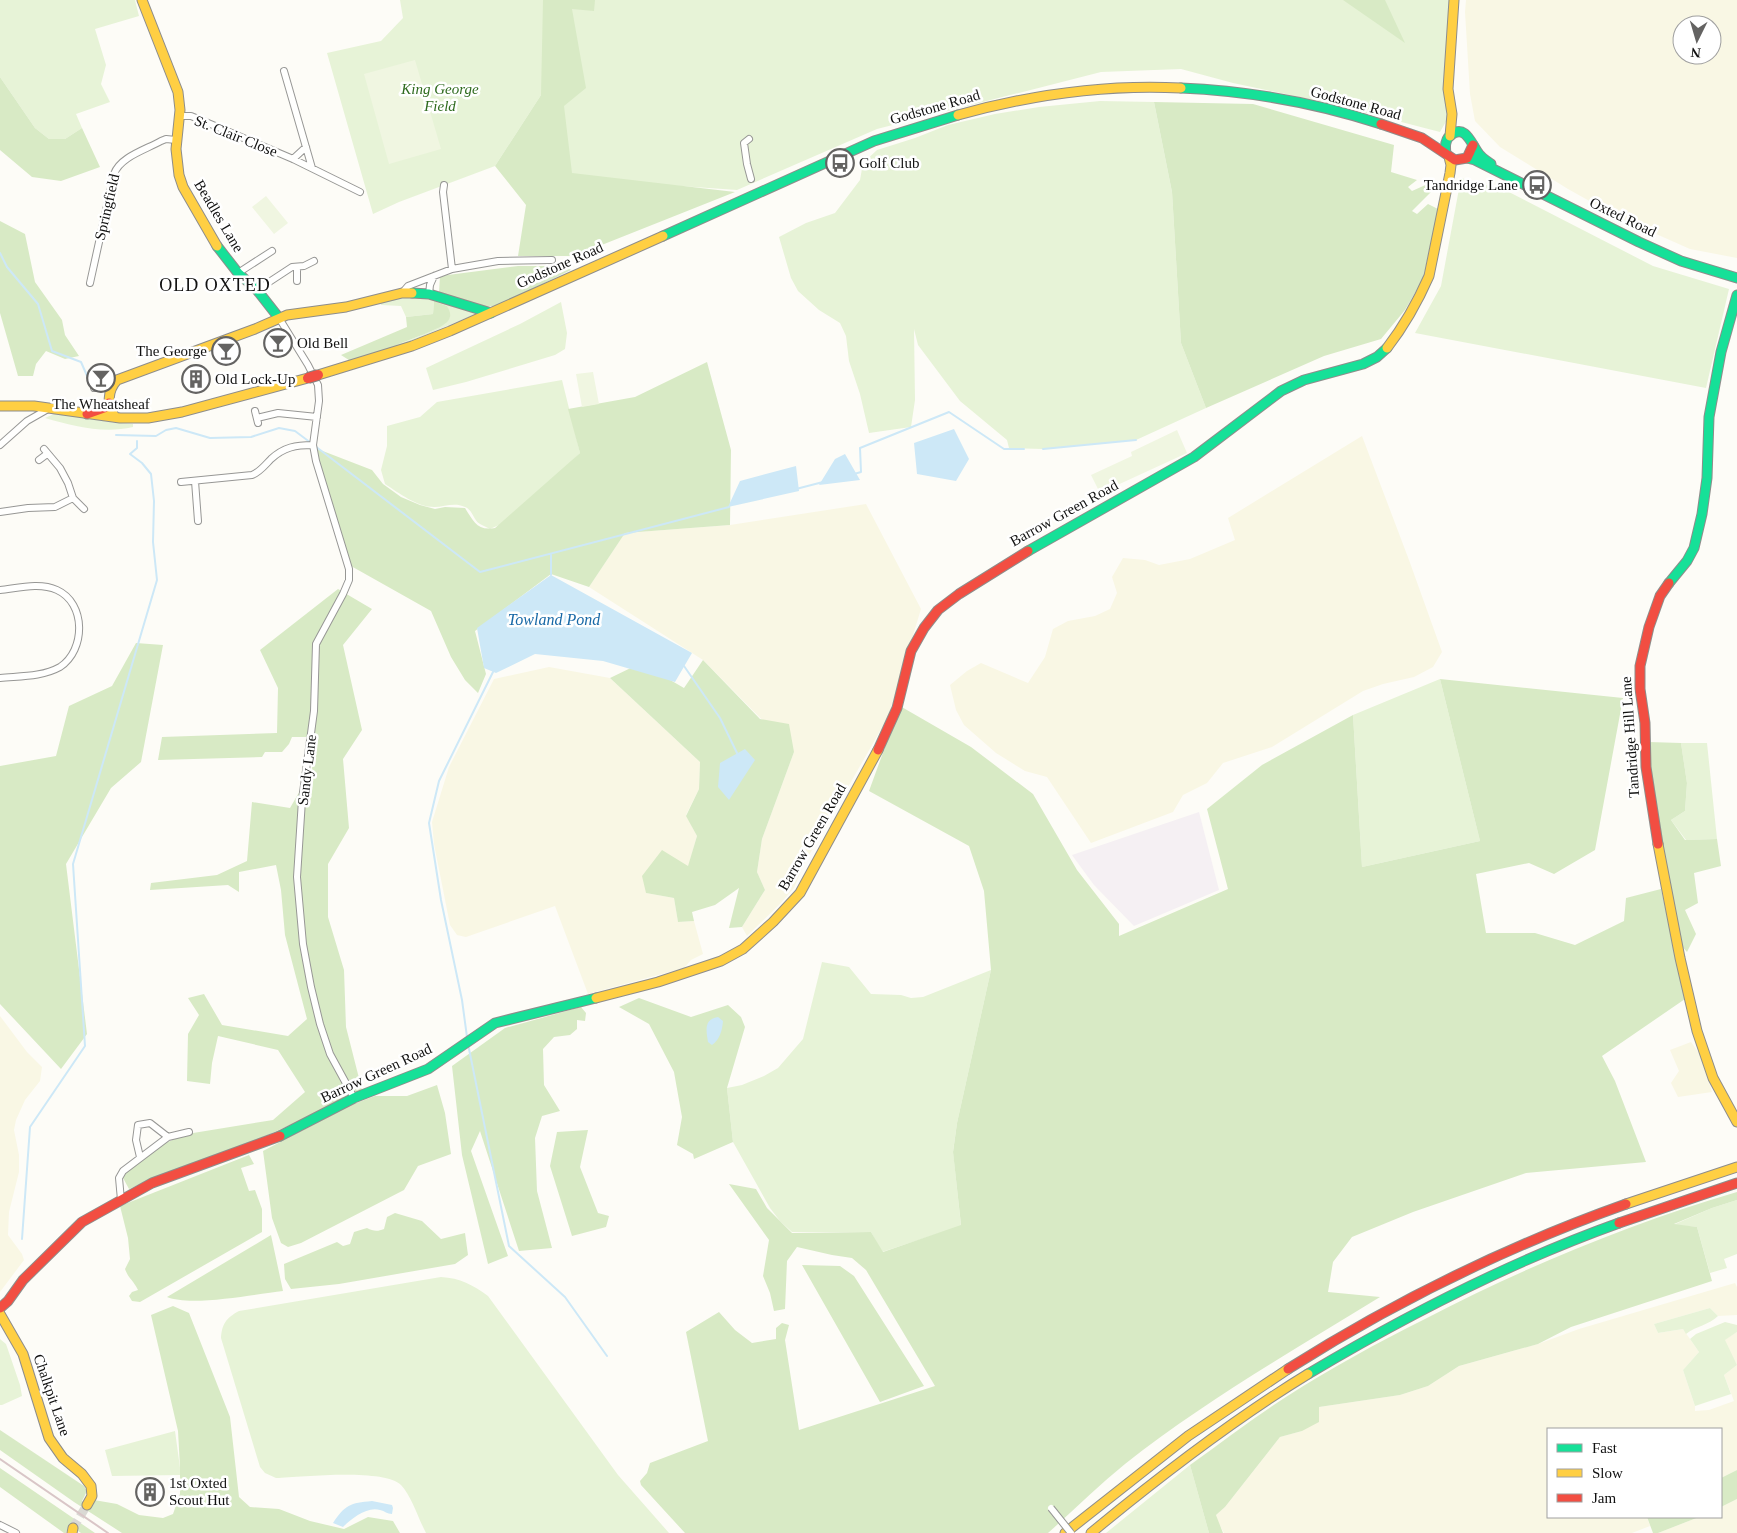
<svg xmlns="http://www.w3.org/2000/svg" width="1737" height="1533" font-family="'Times New Roman',serif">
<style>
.industrial{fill:#f5f0f3}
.farmland{fill:#f9f7e4;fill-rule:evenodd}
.green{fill:#e7f3d7}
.forest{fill:#d8eac5}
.pitch{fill:#f0f6e1}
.water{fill:#cde8f7}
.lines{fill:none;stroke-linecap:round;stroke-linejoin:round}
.stream{stroke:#cde8f7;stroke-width:2}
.secondary-tunnel{stroke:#dad9d4;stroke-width:9;stroke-dasharray:9 4.5;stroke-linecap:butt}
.street-casing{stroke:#979795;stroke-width:8}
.fast-casing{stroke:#8e8d8b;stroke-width:11}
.slow-casing{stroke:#8e8d8b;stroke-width:11}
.jam-casing{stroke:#8e8d8b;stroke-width:11}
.street{stroke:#fffffe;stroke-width:6}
.fast{stroke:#16e098;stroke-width:9}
.slow{stroke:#ffcf43;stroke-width:9}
.jam{stroke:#f24e42;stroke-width:9}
.rail{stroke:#d9c6c7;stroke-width:2}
.street-bridge-casing{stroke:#979795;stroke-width:8;stroke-linecap:butt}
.jam-bridge-casing{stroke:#858482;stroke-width:12;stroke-linecap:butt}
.street-bridge{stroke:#fffffe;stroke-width:6}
.jam-bridge{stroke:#f24e42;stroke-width:10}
.labels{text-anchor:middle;stroke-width:5;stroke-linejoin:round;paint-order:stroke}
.park-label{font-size:15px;font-style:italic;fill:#2f6b1f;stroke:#fff}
.street-label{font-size:15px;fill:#111;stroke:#fff}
.poi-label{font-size:15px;fill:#111;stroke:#fff;text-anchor:start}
.water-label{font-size:16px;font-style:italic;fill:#1768a6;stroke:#fff}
.quarter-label{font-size:18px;letter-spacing:1px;fill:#111;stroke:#fff}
</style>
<rect width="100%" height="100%" fill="#fdfcf7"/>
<!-- industrial -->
<path class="industrial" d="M1199 812 1219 890 1134 926 1094 885 1072 855Z"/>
<!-- farmland -->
<path class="farmland" d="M1466 0H1737V258L1690 249 1618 217 1568 189 1500 147 1475 121 1470 94 1465 12ZM1682 25H1712V55H1682Z
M1362 436 1409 560 1442 652 1433 667 1414 677 1383 684 1363 691 1272 747 1223 763 1207 783 1183 795 1173 812 1091 843 1047 777 1025 771 996 753 964 725 956 710 950 685 967 671 981 663 1028 683 1045 657 1053 629 1068 621 1095 616 1110 609 1117 593 1112 577 1123 558 1145 560 1159 565 1190 559 1235 540 1228 518Z
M866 504 921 609 888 717 804 864 794 888 779 905 747 936 742 927 765 890 757 872 762 839 794 752 703 660 589 587 625 533 730 525Z
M549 667 610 678 700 762 699 789 686 815 697 836 688 867 646 893 674 898 678 922 694 921 703 954 691 960 684 968 588 994 555 906 466 937 457 935 450 925 434 844 432 822 449 767 494 679Z
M0 1016 27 1052 42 1067 40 1081 25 1100 16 1120 14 1130 19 1155V1172L9 1212 8 1235 22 1254 24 1260 0 1292Z
M1691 1042 1701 1056 1712 1092 1678 1097 1671 1083 1679 1071 1670 1050Z
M1735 1283 1737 1287V1315L1718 1316 1710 1308 1654 1324 1658 1333 1683 1329 1699 1352 1683 1370 1695 1406V1411L1709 1410 1734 1401 1724 1375 1737 1365 1724 1340 1737 1332V1470L1721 1478V1429H1548V1517H1647L1650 1526 1632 1533H1224L1219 1524 1216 1515 1225 1507 1280 1437 1302 1431 1319 1407 1400 1395 1428 1386 1459 1366 1538 1344 1579 1329Z
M1737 1499V1533H1658L1699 1517H1721V1507Z"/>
<!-- green -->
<path class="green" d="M0 0H135L139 16 95 29 106 65 101 84 110 102 76 114 82 128 65 139H49L35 128 0 77Z
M400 0H1452L1448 118 1440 132 1328 103 1233 83 1181 69 1101 72 877 129 737 190 566 178 541 95 495 166 399 202 373 214 327 53 381 41 403 18Z
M1100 101 1154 102 1172 192 1181 343 1206 408 1136 440 1043 449 1009 448 1007 440 960 401 918 345 914 329 915 400 911 427 869 433 860 394 849 361 846 336 840 323 819 310 798 291 791 278 779 237 806 223 835 213 860 180 863 163 877 150 915 138 948 125 995 114 1039 107Z
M1461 178 1507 191 1653 266 1729 289 1706 388 1415 333 1441 286Z
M406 296 435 299 476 314 398 346 397 345C411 339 444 329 450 317L447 306 434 301 433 314 406 317 401 306 381 305 380 302Z
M561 302 567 333 565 349 555 355 466 382 433 390 426 368 520 324Z
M562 380 580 453 510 520 490 529C487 527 483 526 480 524 473 520 473 510 465 507 454 502 445 507 434 507 417 507 399 493 385 484L381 470 387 446V426L420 417 437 402Z
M56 413 109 422 133 424V427C103 434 73 426 45 418Z
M1440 679 1480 841 1362 867 1353 715Z
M1681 743H1707L1717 839 1686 840 1671 820 1685 811 1687 783Z
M822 962 849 967 871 994 901 995 911 998 923 997 991 970 957 1123 953 1151 961 1226 882 1252 871 1232H792L780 1221 770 1208 733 1142 727 1088 742 1085 764 1076 778 1068 803 1039Z
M1737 1200V1254L1724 1259 1727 1268 1710 1273 1697 1227 1673 1225 1712 1208Z
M441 1277C460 1278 473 1285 488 1296L618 1475 669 1533H426C418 1518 412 1497 401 1485 384 1468 301 1477 276 1478L265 1473 260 1467 221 1338C222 1324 226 1318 239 1311Z
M1710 1308 1718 1316C1709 1325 1696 1326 1686 1334L1683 1329 1658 1333 1654 1324Z
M1725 1322 1737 1325V1332L1725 1340 1737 1365 1724 1375 1731 1394 1695 1406 1683 1370 1699 1352 1690 1339 1696 1334Z
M0 1339 6 1344 20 1385 22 1396 2 1405H0Z
M175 1431 181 1475 112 1476 105 1450Z
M1190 1465 1209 1533H1106Z"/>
<!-- forest -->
<path class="forest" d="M543 0H595L594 11 572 9 586 88 564 106 572 173 735 192 574 256H518L526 205 495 166 541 95Z
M1343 0H1385L1405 43Z
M0 77 35 128 49 139H65L82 128 100 167 61 181 32 177 0 150Z
M1154 102 1253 104 1394 145 1391 172 1417 180 1408 187 1412 191 1430 183 1434 185 1432 191 1412 211 1417 214 1428 204 1438 209 1423 279 1405 310 1381 339 1324 356 1206 408 1181 343 1172 192Z
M0 221 25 234 35 282 62 320 65 335 79 356 65 359 46 351 36 364 33 376H18L0 313Z
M518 266H566L571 270 499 305 486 307 439 293 440 276Z
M434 301 447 306C450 311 452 316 448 321 442 329 408 340 397 345L398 346 352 362 341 355 407 327 406 317 433 314Z
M707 362 731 450 730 525 625 533 589 587 551 574 475 631 486 674 478 693 465 680 451 657 431 611 351 566 315 448 372 470 383 484 401 497 420 505 435 509 445 507 465 508C474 522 477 531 495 528L580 453 568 409 635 397Z
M338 589 372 609 343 645 362 730 343 759 349 828 328 864V917L344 970 346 1027 362 1090C317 1113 273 1134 226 1152 193 1165 160 1174 129 1189L122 1176 158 1146 187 1134 273 1120 305 1092 278 1050 218 1036 212 1063 210 1084 187 1081 188 1034 199 1015 188 998 204 994 222 1025 288 1036 307 1019 285 935 281 890 276 865 239 872V892L228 885 150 890 151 883 217 875 247 861 252 802 290 808 312 770 314 737H292L289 744 282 752H265L262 757 158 760 162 737 277 733 278 688 260 650Z
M136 643 163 645 141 762 111 788 66 864 87 1034 61 1069 0 1004V766L56 756 69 706 112 686Z
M703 660 760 719 789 724 794 752 762 839 757 872 765 890 742 927 729 928 739 888 715 905 692 912 694 921 678 922 674 898 646 893 642 876 662 850 688 866 697 836 686 816 699 789 700 762 610 678 641 663 684 688Z
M1440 679 1623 698 1595 850 1554 874 1529 863 1476 874 1486 933H1535L1575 945 1624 921 1626 898 1661 889 1685 999 1602 1056 1615 1081 1646 1162 1526 1173 1413 1212 1352 1237 1333 1262 1328 1292 1380 1297C1294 1350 1205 1401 1125 1464 1098 1486 1074 1510 1048 1533H685L641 1485 640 1481 647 1473 650 1463 708 1441 686 1332 719 1312 735 1330 752 1343 776 1339V1328L782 1323 789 1325 785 1340 799 1430 935 1386 866 1270 852 1258 832 1255 797 1247 787 1261 785 1309 774 1311 770 1293 763 1276 769 1240 729 1184 756 1189 767 1208 792 1233 871 1232 883 1252 961 1225 953 1152 957 1123 991 970 984 891 969 846 869 791 900 706 971 747 1033 794 1077 870 1119 924V936L1228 889 1207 809 1262 765 1353 715 1362 867 1480 841Z
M1649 742 1681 743 1687 783 1685 811 1671 820 1685 840 1717 839 1721 866 1694 873 1698 903 1685 910 1696 934 1687 952 1679 943 1649 767Z
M639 998 691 1017 728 1005 741 1017 745 1027 727 1088 733 1142 694 1159 693 1154 677 1145 682 1117 674 1072 649 1024 619 1007Z
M581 1007 586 1013 585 1021 577 1020V1029L570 1035 554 1037 543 1049 544 1085 560 1111 542 1116 535 1138 537 1191 552 1248 519 1251 480 1131 471 1151 508 1256 488 1264 462 1155 452 1066 505 1028Z
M437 1085 445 1113 451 1154 418 1166 404 1190 301 1243 288 1247 281 1243 272 1218 263 1151 351 1105 375 1096H407Z
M588 1130 580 1167 598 1213 609 1216 606 1227 572 1236 550 1166 557 1132Z
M249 1155 254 1164 241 1168 249 1191 255 1190 262 1209V1232L140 1302 132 1301 129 1296 132 1292 138 1290C134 1281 128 1278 125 1269L130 1259 128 1238 120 1206Z
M1737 1192V1200L1712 1208 1674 1224 1697 1227 1712 1281 1571 1327 1538 1344 1459 1366 1428 1386 1400 1395 1319 1407V1422L1302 1431 1280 1437 1225 1507 1216 1515 1223 1533H1209L1190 1465C1222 1442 1253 1418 1286 1397 1331 1368 1377 1343 1425 1319 1525 1267 1629 1224 1737 1192Z
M395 1213 422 1221 441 1239 465 1233 468 1255 455 1264 339 1284 291 1289 285 1279 284 1264 337 1242 343 1246 350 1244 354 1232 367 1228C373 1231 377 1232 384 1229L387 1217Z
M271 1235 283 1291C255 1294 191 1307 167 1297Z
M802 1265 840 1266 854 1276 924 1386 880 1402Z
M173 1306 189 1313 230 1417 239 1497 250 1507 279 1509 310 1521 344 1529 368 1517 393 1521 400 1533H122L74 1502 0 1450V1430L84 1486 87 1491 82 1501 91 1507 94 1500 117 1504 139 1515 163 1518 173 1514 180 1494V1467L178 1431 151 1315Z
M0 1468 95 1533H81L69 1525 66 1533H64L0 1487Z
M1737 1470V1499L1721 1507V1478Z
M1647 1517H1699L1658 1533H1653Z"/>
<!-- pitch -->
<path class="pitch" d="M415 60 441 149 389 164 364 74Z
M266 196 288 223 274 234 252 207Z
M593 372 599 404 582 407 576 374Z
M1177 430 1187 453 1100 493 1091 475 1132 456 1131 452Z"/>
<!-- water -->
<path class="water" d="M954 429 969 459 956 481 917 474 914 443Z
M845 454 860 480 819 485 835 459Z
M796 466 799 491 728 507 740 481Z
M551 575 692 653 675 682 603 661 535 654 496 673 484 668 477 628Z
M745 749 755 760 729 800 718 787 720 763Z
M718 1017 723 1021C722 1031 720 1039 712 1045L708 1042C706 1030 704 1019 718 1017Z
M372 1501 392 1505 393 1508 392 1514C387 1514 385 1511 380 1510 367 1506 351 1519 343 1527L333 1523C345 1505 350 1503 372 1501Z"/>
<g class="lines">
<!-- stream -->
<path class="stream" d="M0 253 7 267 38 304 52 351 81 362 88 378
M116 435 156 436 166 430 176 428 210 438 251 437 279 428 295 431 311 443
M315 446 480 572 729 507
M1043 449 1136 440
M854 474 861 472 860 448 949 412 1004 449H1024
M796 489 823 482
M551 554V575
M684 666 720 718 737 753
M467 1037 462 1000 441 900 429 823 439 781 493 672
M468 1044 509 1246 565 1297 607 1356
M22 1239 30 1127 85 1046 73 864 157 580 153 542 154 501 151 474 142 463 130 454 137 448V441"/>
<!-- secondary-tunnel -->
<path class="secondary-tunnel" d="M73 1528 87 1505"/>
<defs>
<path id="street" d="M284 71 312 168
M179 116H191L201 120 293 159 360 192
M749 139 744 143 747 164 751 179
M293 159 306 147
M444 185 443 192 452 269
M238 273 272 251
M297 281V267
M90 283 114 174C120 157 145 150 161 141L166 139 176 140
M257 290 292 267 304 266 314 261
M402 293 408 286 452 269 498 261 552 260
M429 294 430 285 434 276
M279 318 308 365 318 385 319 401 313 445 316 461 349 569V580L343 594 316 644 314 711 302 800 297 877 303 944 311 987 320 1024 330 1054 354 1098
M94 388 102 386 111 387
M255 411 258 423
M257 418 278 413 317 417
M0 445 27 421 48 409
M44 449 60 468 68 483 73 498 84 509
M39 460 47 454
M195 481 198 521
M181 482 252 475C260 472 265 465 271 459 284 447 296 445 313 445
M0 512 28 508 55 507 73 498
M0 590C18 588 40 582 57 590 86 603 86 650 60 667 42 677 20 676 0 678
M140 1157 136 1140 138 1125 150 1123 168 1137
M121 1200 119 1178 123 1171 168 1137 189 1132
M0 1525 16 1533"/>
<path id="fast" d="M1181 88C1249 91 1317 103 1381 124
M1446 153C1445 147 1445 139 1451 135 1466 123 1472 146 1479 154 1482 158 1487 161 1491 164
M1467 158 1475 160 1639 242 1681 261 1737 278
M663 236 874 141 958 115
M217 246 238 273 257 290 279 318
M412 293 429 294 491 313
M1028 551 1194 457 1281 391 1304 380 1363 364 1377 357 1387 348
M1669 583 1687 561 1694 548 1702 514 1707 478 1709 417 1721 352 1737 295
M280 1136 354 1098 428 1069 495 1023 596 998
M1308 1374C1407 1315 1510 1262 1619 1223"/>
<path id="slow" d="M142 0 178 92 180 110 176 149 179 175 183 187 217 246
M958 115C1030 95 1105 84 1181 88
M1450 136 1452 114 1448 89 1454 0
M1387 348C1404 326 1418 301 1429 276L1450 173 1451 165 1449 157
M318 375 412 346 450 331 663 236
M0 406H34L120 418H148L182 412 308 378
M115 417C107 405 107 391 117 380L255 329 287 315 346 307 402 293H412
M1658 844 1680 958 1697 1031 1713 1078 1737 1122
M596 998 658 982 721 961 743 949 773 922 800 893 878 750
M1626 1204 1737 1167
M0 1314 23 1354 49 1438 63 1458 82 1474 91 1486 92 1496 87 1505
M72 1533 73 1528
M1065 1533 1188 1436 1288 1369
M1091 1533C1160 1476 1231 1421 1308 1374"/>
<path id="jam" d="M1381 124 1422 138 1455 160 1467 158 1473 145
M87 414 104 408 109 403
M878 750 897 708 911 651 924 628 938 610 959 594 1028 551
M1658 844 1646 767 1645 723 1640 689V666L1649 627 1660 596 1669 583
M1619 1223 1737 1183
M0 1308 8 1301 23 1280 82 1222 152 1183 280 1136
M1288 1369C1394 1302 1508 1246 1626 1204"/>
</defs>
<!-- street casing -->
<use href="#street" class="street-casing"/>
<!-- fast casing -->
<use href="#fast" class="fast-casing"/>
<!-- slow casing -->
<use href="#slow" class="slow-casing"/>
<!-- jam casing -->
<use href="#jam" class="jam-casing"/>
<!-- street -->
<use href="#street" class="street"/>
<!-- fast -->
<use href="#fast" class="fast"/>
<!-- slow -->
<use href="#slow" class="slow"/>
<!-- jam -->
<use href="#jam" class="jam"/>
<!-- rail -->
<path class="rail" d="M0 1459 108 1533"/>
<defs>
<path id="street-bridge" d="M1051 1508 1071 1533"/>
<path id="jam-bridge" d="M308 378 318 375"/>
</defs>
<!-- street-bridge casing -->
<use href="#street-bridge" class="street-bridge-casing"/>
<!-- jam-bridge casing -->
<use href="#jam-bridge" class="jam-bridge-casing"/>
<!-- street-bridge -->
<use href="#street-bridge" class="street-bridge"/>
<!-- jam-bridge -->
<use href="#jam-bridge" class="jam-bridge"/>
</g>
<!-- icons -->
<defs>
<symbol id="bus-ring" viewBox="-11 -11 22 22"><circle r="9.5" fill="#fff" stroke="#646362" stroke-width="1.5"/><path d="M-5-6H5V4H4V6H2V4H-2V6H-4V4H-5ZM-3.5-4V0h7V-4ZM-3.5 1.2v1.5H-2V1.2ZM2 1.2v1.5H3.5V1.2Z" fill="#646362"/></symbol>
<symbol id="bar-ring" viewBox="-11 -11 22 22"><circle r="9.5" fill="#fff" stroke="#646362" stroke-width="1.5"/><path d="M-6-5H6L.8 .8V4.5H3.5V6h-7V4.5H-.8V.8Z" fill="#646362"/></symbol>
<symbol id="building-ring" viewBox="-11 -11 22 22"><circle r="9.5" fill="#fff" stroke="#646362" stroke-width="1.5"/><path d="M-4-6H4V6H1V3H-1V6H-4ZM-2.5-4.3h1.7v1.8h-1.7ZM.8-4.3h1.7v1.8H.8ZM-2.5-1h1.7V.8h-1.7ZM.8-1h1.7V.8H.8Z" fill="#646362"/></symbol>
</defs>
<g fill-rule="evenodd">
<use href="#bus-ring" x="824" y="147" width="32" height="32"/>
<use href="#bus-ring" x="1521" y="169" width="32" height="32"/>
<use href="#bar-ring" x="262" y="327" width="32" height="32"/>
<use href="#bar-ring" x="210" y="335" width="32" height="32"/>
<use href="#bar-ring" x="85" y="362" width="32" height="32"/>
<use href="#building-ring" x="180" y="363" width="32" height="32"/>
<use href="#building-ring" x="134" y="1476" width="32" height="32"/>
</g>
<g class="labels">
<!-- park labels -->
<g class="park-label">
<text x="440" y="94">King George<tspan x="440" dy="17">Field</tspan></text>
</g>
<!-- street labels -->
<g class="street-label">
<text transform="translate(1356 103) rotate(15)" y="5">Godstone Road</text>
<text transform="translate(935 107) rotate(-16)" y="5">Godstone Road</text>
<text transform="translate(236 136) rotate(22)" y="5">St. Clair Close</text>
<text transform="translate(107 207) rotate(-77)" y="5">Springfield</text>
<text transform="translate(219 216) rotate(59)" y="5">Beadles Lane</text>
<text transform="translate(1623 217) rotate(26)" y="5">Oxted Road</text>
<text transform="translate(560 265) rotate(-24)" y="5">Godstone Road</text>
<text transform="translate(1064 513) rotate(-29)" y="5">Barrow Green Road</text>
<text transform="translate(1630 737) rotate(-94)" y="5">Tandridge Hill Lane</text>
<text transform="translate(307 770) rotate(-83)" y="5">Sandy Lane</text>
<text transform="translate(812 837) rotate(-60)" y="5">Barrow Green Road</text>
<text transform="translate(376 1073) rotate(-25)" y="5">Barrow Green Road</text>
<text transform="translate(52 1395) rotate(71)" y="5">Chalkpit Lane</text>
</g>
<!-- poi labels -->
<g class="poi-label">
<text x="859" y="168">Golf Club</text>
<text x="1518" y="190" text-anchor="end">Tandridge Lane</text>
<text x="297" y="348">Old Bell</text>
<text x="207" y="356" text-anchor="end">The George</text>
<text x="215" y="384">Old Lock-Up</text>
<text x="101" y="409" text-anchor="middle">The Wheatsheaf</text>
<text x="169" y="1488">1st Oxted<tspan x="169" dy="17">Scout Hut</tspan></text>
</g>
<!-- water labels -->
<g class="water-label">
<text x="554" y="625">Towland Pond</text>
</g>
<!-- quarter labels -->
<g class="quarter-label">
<text x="215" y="291">OLD OXTED</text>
</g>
</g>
<!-- legend -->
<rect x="1547" y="1428" width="175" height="90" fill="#ffffff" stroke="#a0a0a0"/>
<rect x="1557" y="1444" width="25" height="8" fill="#16e098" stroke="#a0a0a0"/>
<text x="1592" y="1453" font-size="15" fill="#111111">Fast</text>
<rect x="1557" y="1469" width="25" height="8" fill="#ffcf43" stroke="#a0a0a0"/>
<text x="1592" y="1478" font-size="15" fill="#111111">Slow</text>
<rect x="1557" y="1494" width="25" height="8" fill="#f24e42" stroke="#a0a0a0"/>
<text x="1592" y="1503" font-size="15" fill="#111111">Jam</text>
<!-- north arrow -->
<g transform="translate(1697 40) rotate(185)"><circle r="24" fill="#ffffff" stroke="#a0a0a0"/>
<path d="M0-4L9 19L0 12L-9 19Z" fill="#646362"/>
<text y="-8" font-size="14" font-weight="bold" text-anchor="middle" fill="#111111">N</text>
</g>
</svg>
